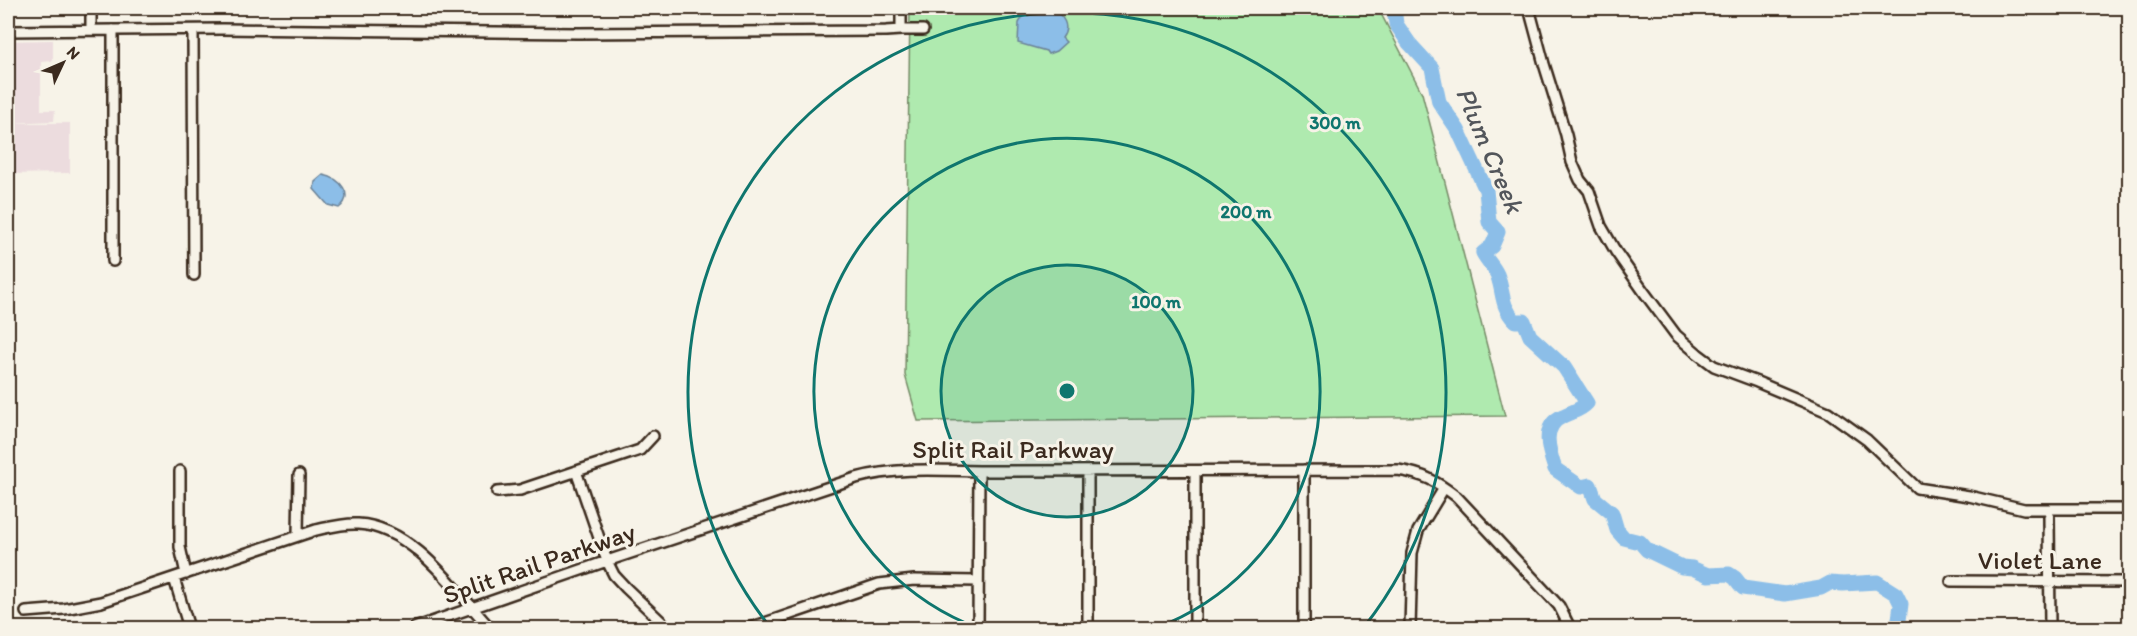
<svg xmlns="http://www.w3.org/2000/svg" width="2137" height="636" font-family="Itim,sans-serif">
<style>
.built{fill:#ecdcde}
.green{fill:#afeaaf;stroke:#758a66;stroke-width:1.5}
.water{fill:#8cbee8;stroke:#6c8397;stroke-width:1.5}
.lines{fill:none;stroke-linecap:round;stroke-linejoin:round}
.river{stroke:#8cbee8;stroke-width:15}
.minor-casing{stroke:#3b2a1e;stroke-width:14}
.minor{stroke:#f7f3e8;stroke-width:9}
.ring{fill:none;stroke:#0f766e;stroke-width:3}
.labels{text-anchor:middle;stroke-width:6;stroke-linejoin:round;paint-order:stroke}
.street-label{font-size:26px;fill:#3b2a1e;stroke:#f7f3e8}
.water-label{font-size:27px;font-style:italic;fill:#53565b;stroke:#f7f3e8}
.centre{fill:#0f766e;stroke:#f7f3e8;stroke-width:3}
.ring-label{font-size:18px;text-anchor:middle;font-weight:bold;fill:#0f766e;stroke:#f7f3e8;stroke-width:6;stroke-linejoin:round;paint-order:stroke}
</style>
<rect width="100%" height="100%" fill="#f7f3e8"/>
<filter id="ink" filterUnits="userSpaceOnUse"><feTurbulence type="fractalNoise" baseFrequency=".0167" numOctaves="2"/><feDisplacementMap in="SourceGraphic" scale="12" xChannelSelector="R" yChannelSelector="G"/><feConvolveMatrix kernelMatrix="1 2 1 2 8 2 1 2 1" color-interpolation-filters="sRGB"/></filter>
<g filter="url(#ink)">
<!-- built -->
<path class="built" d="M53 40V61L41 62V110H55L54 121 10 123H70V173L8 174V41Z"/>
<!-- green -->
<path class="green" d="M910 8H1378L1422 93 1505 416 918 421 905 375Z"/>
<!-- water -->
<path class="water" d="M1028 8H1052C1063 16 1071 26 1062 38L1066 42 1056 51 1048 54 1046 51 1018 43 1019 23Z
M323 175C340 178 355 195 339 208L328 205 314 189 315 182Z"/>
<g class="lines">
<!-- river -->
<path class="river" d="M1394 8 1396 24 1409 43 1432 68 1439 102 1458 130 1486 190 1489 222 1498 232 1492 246 1483 253C1487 261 1496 269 1498 277 1504 295 1501 306 1515 321H1524L1530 336 1564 367 1587 403C1580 411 1572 411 1563 416 1540 426 1549 451 1555 469L1581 487 1590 485 1595 499 1612 513 1617 530 1624 538 1640 542 1647 550 1682 567 1692 568 1708 575 1729 574 1735 578 1743 588 1785 594 1821 588 1830 583 1843 584 1877 582 1896 594 1901 604 1898 628"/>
<defs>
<path id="minor" d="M1529 8 1544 64 1566 135 1572 162 1580 180 1589 191 1601 226 1616 252 1644 292 1676 335 1698 354 1714 366 1757 382 1828 412 1867 440 1917 488 1969 496 2024 509H2130
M91 29V8
M193 30 194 275
M901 30H923
M8 31 222 29 578 33 886 31 901 30V8
M113 261V30
M1304 470V628
M180 471V547L186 574
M576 471 607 561 614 575 626 588 668 628
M497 492 520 490 640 450 653 436
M2049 517 2050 628
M298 535 299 475
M174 578 189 628
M1951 581 2130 582
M26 612 64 609 101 602 316 530C330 527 344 523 358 524 413 527 456 591 490 628
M414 628 607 561 856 478C897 467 937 470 979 471L1398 470C1424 474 1436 481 1457 497L1559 606 1570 628
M750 628 879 584 914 580 978 581
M978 628 979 471
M1088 628V471
M1195 628V471
M1410 628 1412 553 1418 531 1444 488"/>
</defs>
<!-- minor casing -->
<use href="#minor" class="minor-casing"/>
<!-- minor -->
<use href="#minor" class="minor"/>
</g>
</g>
<!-- distance rings -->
<circle cx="1067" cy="391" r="126" fill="#0f766e" fill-opacity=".12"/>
<g class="ring">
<circle cx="1067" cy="391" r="126"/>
<path d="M978 628A253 253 0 1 1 1156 628"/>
<path d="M770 627A379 379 0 1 1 1364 627"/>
</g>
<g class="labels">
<!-- street labels -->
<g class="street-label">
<text x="1013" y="458">Split Rail Parkway</text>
<text x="2040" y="569">Violet Lane</text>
<text transform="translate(539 563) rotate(-19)" y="9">Split Rail Parkway</text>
</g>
<!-- water labels -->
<g class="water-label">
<text transform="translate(1490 150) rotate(67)" y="9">Plum Creek</text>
</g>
</g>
<circle cx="1067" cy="391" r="9" class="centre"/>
<g class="ring-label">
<text x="1335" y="129">300 m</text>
<text x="1246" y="218">200 m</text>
<text x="1156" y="308">100 m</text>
</g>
<!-- margin -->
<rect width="2137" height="636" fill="none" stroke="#f7f3e8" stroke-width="30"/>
<rect x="15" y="15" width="2107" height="606" fill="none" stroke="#3b2a1e" stroke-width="2" filter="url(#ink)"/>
<!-- north arrow -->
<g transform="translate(63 63) rotate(46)" stroke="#f7f3e8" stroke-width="4.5" paint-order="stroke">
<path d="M0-4.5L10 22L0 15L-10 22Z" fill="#3b2a1e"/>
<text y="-9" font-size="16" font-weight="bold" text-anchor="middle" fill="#3b2a1e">N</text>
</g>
</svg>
